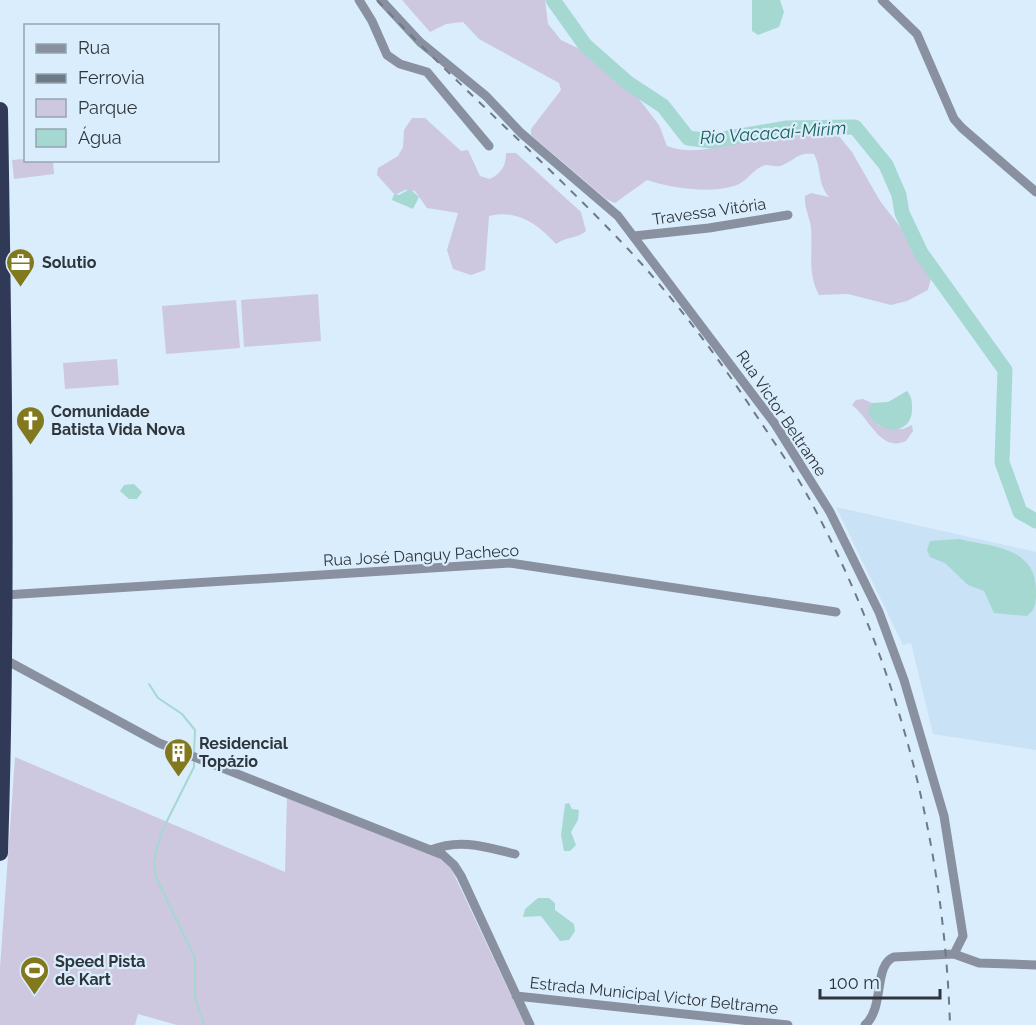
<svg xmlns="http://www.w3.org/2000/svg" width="1036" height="1025" font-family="Raleway,sans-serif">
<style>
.built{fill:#c9e2f6}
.green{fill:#cdc8e0}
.water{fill:#a4d8d1}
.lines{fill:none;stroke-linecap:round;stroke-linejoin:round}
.stream{stroke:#a4d8d1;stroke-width:2}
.river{stroke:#a4d8d1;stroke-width:15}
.minor{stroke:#8990a0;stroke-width:9}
.trunk{stroke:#303a56;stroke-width:16}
.rail{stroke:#6e7a84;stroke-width:2;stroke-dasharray:8 8;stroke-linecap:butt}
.labels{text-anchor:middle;stroke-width:4.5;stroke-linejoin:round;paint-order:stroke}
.street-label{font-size:16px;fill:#2e363c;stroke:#daedfc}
.poi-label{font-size:16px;font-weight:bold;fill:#2e363c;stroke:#daedfc;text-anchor:start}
.water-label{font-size:18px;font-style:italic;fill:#1d615a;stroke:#daedfc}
</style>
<rect width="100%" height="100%" fill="#daedfc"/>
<!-- built -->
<path class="built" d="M836 507 1036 552V750L933 734 911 643 903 645Z"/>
<!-- green -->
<path class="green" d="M402 0H545L548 24 561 40 584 51 639 99 659 125 667 146C703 160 746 135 783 134 801 133 820 135 839 136L852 152 880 201 901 228 931 278 928 290 907 301 891 305 848 294 819 295C807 273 813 252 811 228 810 217 804 208 805 196L811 193 829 197C817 183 822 169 814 154 796 152 795 161 780 166 776 167 771 165 766 165 755 167 749 179 739 184 716 195 670 188 647 180L615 203 606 199 531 135V129L561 90 559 83 479 39 463 22 446 24 430 32Z
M412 118H425L461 151 468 150 480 176 490 179C501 173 506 167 506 153H516L581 212 586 231C577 239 567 236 556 244 538 224 517 209 489 216L485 270 471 275 453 269 447 250 458 213 427 208 415 191 405 190 395 195 377 175 378 168 398 156 403 147 404 130Z
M25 159 53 161 54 174 14 179 12 160Z
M318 294 321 341 244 347 241 300Z
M236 300 240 348 166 354 162 306Z
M117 359 119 385 65 389 63 363Z
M863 399 872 403 868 408 879 426 903 429 912 425 913 431 906 441C880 453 869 417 852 405L856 400Z
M15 757 285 872 287 797 437 856 450 866 525 1025H177L138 1014 135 1025H0V968Z"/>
<!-- water -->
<path class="water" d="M752 0H780L784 12 779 27 758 35 752 31Z
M410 189 419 197 413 209 392 200 394 194 399 195Z
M907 391C912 397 912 401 912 409 912 440 870 432 868 408L872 403 888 402Z
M134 484 142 492 137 499H129L120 491 124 485Z
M959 539C993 547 1036 547 1036 591 1036 602 1036 609 1027 616L994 613 984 591 968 585 945 563 930 557 927 550 930 541Z
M569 803 572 809 579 810 578 820 571 832 576 845 570 851H564L561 835 565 804Z
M538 898H549L555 903V910L574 924 575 931 569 940 560 941 541 916 523 917 525 909Z"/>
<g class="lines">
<!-- stream -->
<path class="stream" d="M149 684 158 698 182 714 195 730 194 754
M194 760V767L161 833 154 862 156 877 195 958V997L204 1025"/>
<!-- river -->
<path class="river" d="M553 0 585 45 628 83 663 106 688 138 711 141 787 128 855 127 886 165 899 195 902 213 921 253 1005 370 1002 462 1020 512 1036 521"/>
<!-- minor -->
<path class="minor" d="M359 0 372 21 387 55 400 64 427 72 489 146
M381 0 420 42 486 96 521 133 618 216 775 424 830 512 879 612 904 680 944 816 963 936 954 954
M882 0 917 34 954 119 962 128 1036 192
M634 236 709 228 788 215
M5 595 510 563 836 612
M4 659 159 743 443 855 454 865 461 876 530 1025
M431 850C460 838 486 847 515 854
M516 996 788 1025
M865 1025C885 1008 873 965 894 957L954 954 979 963 1036 965"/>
<!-- trunk -->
<path class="trunk" d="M0 110C4 357 8 605 0 853"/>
<!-- rail -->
<path class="rail" d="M377 0C458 86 547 163 628 249 672 296 712 349 748 403 769 435 792 467 810 500 898 663 944 841 950 1025"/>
</g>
<!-- icons -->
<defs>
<symbol id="office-pin" viewBox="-11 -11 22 30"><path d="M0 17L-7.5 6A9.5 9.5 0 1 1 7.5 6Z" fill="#82781d" stroke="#daedfc"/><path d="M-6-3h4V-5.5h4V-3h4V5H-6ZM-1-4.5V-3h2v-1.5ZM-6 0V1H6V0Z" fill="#fff"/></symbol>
<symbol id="church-pin" viewBox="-11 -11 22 30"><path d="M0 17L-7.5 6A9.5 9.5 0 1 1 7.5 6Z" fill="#82781d" stroke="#daedfc"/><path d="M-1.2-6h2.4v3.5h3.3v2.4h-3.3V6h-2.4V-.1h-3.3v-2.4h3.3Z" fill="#fff"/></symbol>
<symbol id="building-pin" viewBox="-11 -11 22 30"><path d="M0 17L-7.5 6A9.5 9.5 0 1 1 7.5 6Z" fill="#82781d" stroke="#daedfc"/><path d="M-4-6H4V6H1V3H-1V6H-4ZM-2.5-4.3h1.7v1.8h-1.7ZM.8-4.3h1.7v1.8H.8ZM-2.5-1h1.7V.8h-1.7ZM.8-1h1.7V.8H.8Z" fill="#fff"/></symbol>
<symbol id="stadium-pin" viewBox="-11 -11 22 30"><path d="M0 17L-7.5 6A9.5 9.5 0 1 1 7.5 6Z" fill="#82781d" stroke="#daedfc"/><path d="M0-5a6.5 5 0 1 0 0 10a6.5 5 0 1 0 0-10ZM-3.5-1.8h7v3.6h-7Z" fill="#fff"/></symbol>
</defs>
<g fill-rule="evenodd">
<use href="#office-pin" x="4" y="246" width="33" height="45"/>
<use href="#church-pin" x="14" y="404" width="33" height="45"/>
<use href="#building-pin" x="162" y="736" width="33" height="45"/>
<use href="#stadium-pin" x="18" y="954" width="33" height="45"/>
</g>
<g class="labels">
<!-- street labels -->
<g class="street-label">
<text transform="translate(709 211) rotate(-8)" y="6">Travessa Vitória</text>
<text transform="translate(782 413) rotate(56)" y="6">Rua Victor Beltrame</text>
<text transform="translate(421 555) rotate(-3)" y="6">Rua José Danguy Pacheco</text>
<text transform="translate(654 995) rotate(6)" y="6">Estrada Municipal Victor Beltrame</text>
</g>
<!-- poi labels -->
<g class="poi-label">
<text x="42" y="268">Solutio</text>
<text x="51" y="417">Comunidade<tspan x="51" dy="18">Batista Vida Nova</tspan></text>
<text x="199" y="749">Residencial<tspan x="199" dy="18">Topázio</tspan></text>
<text x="55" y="967">Speed Pista<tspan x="55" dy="18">de Kart</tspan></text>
</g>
<!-- water labels -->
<g class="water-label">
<text transform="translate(773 133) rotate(-4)" y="6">Rio Vacacaí-Mirim</text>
</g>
</g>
<!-- legend -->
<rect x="24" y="24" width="195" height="138" fill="#daedfc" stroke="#95a4af" stroke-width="1.5"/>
<rect x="36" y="44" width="30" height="9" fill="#8990a0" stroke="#95a4af" stroke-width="1.5"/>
<text x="78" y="54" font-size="18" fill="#2e363c">Rua</text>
<rect x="36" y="74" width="30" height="9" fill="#6e7a84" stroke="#95a4af" stroke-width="1.5"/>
<text x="78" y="84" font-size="18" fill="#2e363c">Ferrovia</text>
<rect x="36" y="99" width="30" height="18" fill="#cdc8e0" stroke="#95a4af" stroke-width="1.5"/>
<text x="78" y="114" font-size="18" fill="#2e363c">Parque</text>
<rect x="36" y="129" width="30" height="18" fill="#a4d8d1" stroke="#95a4af" stroke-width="1.5"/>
<text x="78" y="144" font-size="18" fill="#2e363c">Água</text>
<!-- scale -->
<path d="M820 989v9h120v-9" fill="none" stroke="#2e363c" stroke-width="3"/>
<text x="829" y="989" font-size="18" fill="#2e363c" stroke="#daedfc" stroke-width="4.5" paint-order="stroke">100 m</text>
</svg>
